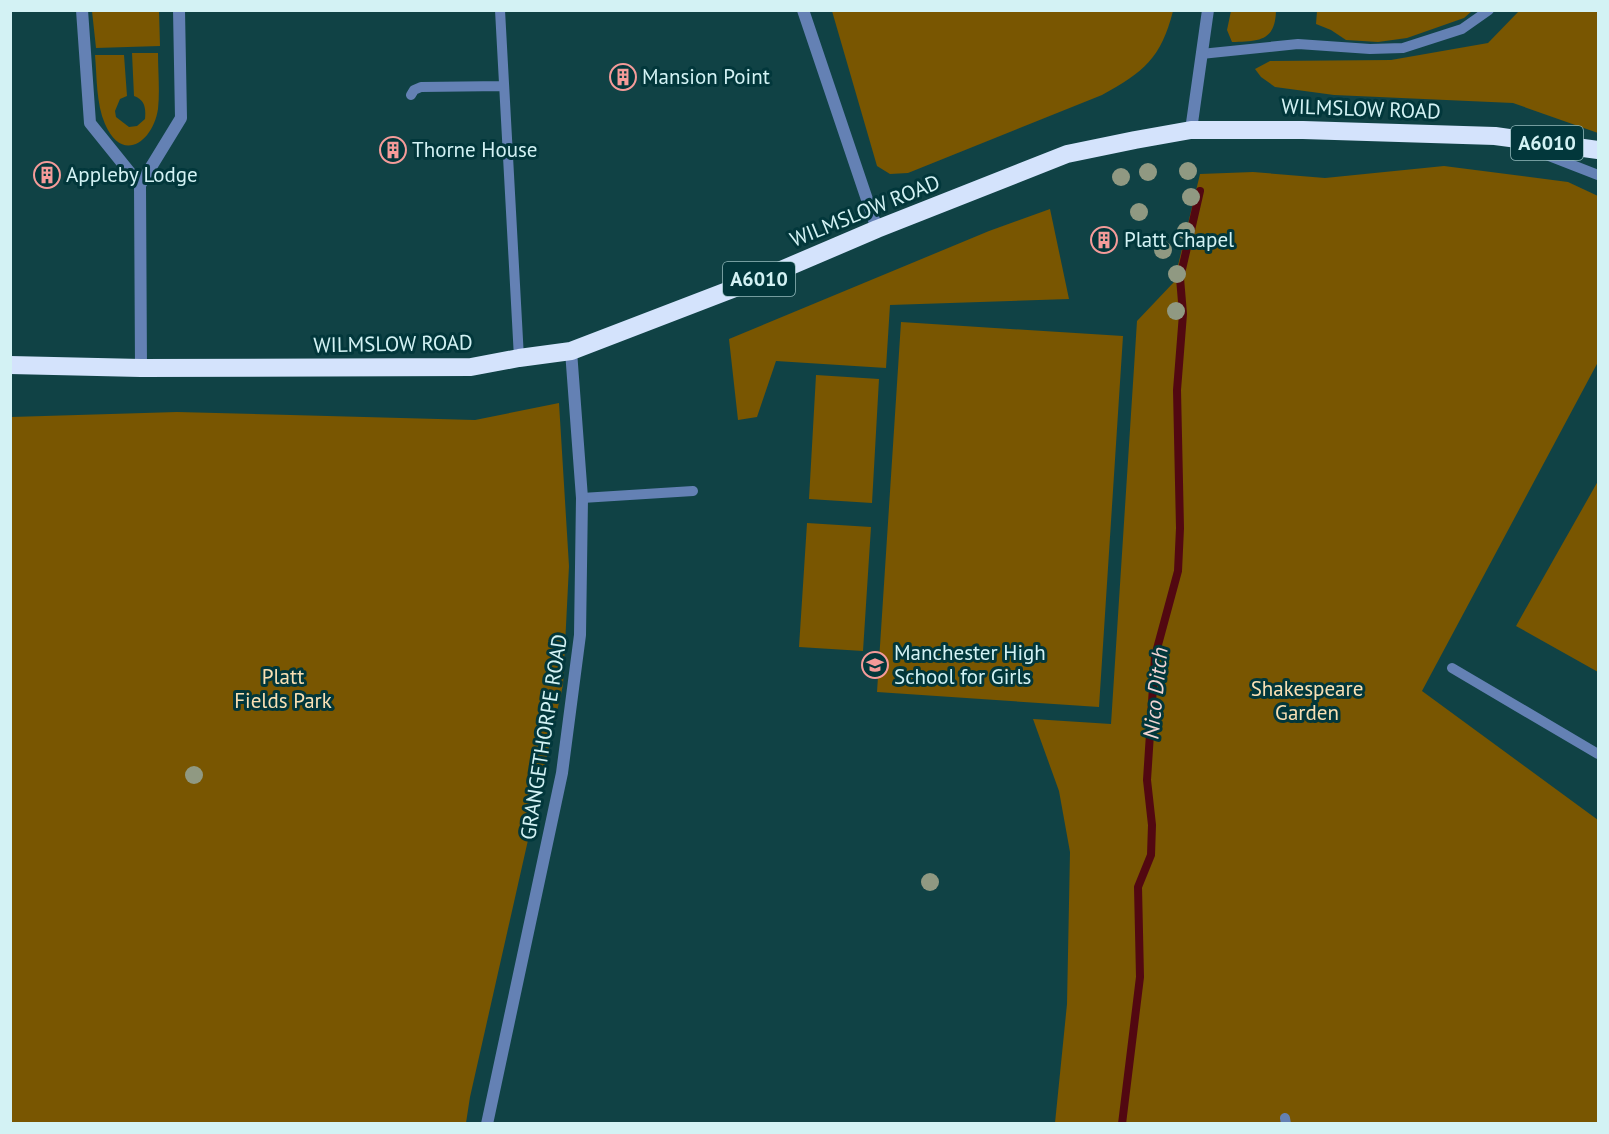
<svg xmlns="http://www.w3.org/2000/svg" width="1609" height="1134" font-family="'PT Sans',sans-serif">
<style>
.green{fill:#795601}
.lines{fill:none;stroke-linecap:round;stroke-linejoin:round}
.stream{stroke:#520811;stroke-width:8}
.lane{stroke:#6481b4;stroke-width:10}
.street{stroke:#6481b4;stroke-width:12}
.highway{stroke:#d4e3fc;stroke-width:18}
.tree{fill:#909982}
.labels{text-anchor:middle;stroke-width:6;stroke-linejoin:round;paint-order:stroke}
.shield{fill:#02373b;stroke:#94babc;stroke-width:1.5}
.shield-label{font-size:20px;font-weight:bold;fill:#d3f2f4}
.poi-label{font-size:21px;fill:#d3f2f4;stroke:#02373b;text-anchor:start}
.street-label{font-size:21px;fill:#d3f2f4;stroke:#02373b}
.park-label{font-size:21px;fill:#f9e0b4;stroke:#02373b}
.water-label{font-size:22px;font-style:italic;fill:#f1d4d3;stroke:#02373b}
</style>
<rect width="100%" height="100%" fill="#104245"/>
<!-- green -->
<path class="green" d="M92 11H159L160 46 96 48Z
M832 11V10L1173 11C1161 58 1144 72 1102 95L908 173 890 174 877 166Z
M1231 11H1276C1275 42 1258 41 1232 42L1227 30Z
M1317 11V10L1472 11 1464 18 1407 38 1378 42 1346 40 1331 30 1316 24Z
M1519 11H1598V133L1513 103 1334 95 1275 87 1261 77 1255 69 1270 61 1391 60 1488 43Z
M132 53H158C158 71 160 91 158 109 153 142 122 164 105 124 96 103 97 77 95 55H124L127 96 120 99 115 111 116 117 129 127 137 126 145 119C146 108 145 100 134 96Z
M1444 166 1568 182 1598 196V362L1422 691 1598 820V1123H1055L1067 1004 1070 852 1059 791 1033 719 1111 724 1137 321 1174 282 1200 174 1253 172 1325 178Z
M1050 209 1069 299 890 305 886 368 776 361 757 417 738 420 729 339 989 231Z
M901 322 1123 336 1099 707 877 692Z
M816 375 879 379 872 503 809 499Z
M559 403 569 566 563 685 470 1097 466 1123H11V417L177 412 475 420Z
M1598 481V672L1516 626Z
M807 523 871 527 863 651 799 647Z"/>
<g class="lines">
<!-- stream -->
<path class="stream" d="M1122 1124 1140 977 1138 887 1151 855 1152 825 1147 780 1155 656 1178 571 1180 528 1177 390 1183 314 1180 278 1200 191"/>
<!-- lane -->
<path class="lane" d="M500 10 519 358
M1201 54 1298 44 1370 49 1403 48 1462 29 1489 10
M411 95 414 90 421 87 504 86
M1526 147 1598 175
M582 498 693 491
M1452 668 1598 754
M1285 1118 1286 1124"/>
<!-- street -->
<path class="street" d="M82 10 90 123 140 185 141 368
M803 10 877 229
M1191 130 1208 10
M140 185 181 118 179 10
M487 1124 562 773 580 635 582 498 571 351"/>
<!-- highway -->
<path class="highway" d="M10 365 141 368 471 367 519 358 571 351 774 273 877 229 1067 154 1135 140 1191 130H1303L1495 136 1598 150"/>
</g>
<!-- trees -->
<g class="tree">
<circle cx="1188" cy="171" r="9"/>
<circle cx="1148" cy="172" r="9"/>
<circle cx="1121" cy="177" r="9"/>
<circle cx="1191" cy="197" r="9"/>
<circle cx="1139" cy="212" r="9"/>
<circle cx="1186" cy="231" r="9"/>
<circle cx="1163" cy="250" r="9"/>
<circle cx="1177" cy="274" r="9"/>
<circle cx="1176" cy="311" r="9"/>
<circle cx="194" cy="775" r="9"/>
<circle cx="930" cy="882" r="9"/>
</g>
<!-- icons -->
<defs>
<symbol id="building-ring" viewBox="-11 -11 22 22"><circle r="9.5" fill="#02373b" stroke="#f59b99" stroke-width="1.5"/><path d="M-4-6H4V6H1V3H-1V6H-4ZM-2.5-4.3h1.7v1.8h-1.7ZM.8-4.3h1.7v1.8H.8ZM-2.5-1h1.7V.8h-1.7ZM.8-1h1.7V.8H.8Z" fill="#f59b99"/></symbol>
<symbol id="school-ring" viewBox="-11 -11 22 22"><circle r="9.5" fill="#02373b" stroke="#f59b99" stroke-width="1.5"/><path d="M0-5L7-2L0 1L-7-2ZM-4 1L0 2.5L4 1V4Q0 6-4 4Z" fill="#f59b99"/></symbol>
</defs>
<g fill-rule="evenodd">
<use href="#building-ring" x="608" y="62" width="30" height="30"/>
<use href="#building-ring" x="378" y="135" width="30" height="30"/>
<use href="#building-ring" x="32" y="160" width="30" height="30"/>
<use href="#building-ring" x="1089" y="225" width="30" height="30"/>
<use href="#school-ring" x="860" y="650" width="30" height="30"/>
</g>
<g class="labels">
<!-- shield labels -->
<g class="shield">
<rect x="1511" y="126" width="72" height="34" rx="4.5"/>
<rect x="723" y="262" width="72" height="34" rx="4.5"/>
</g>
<g class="shield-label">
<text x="1547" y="150">A6010</text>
<text x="759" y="286">A6010</text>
</g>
<!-- poi labels -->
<g class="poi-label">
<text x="642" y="84">Mansion Point</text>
<text x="412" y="157">Thorne House</text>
<text x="66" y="182">Appleby Lodge</text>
<text x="1124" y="247">Platt Chapel</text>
<text x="894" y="660">Manchester High<tspan x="894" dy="24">School for Girls</tspan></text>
</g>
<!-- street labels -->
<g class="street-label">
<text transform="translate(1361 109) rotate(2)" y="7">WILMSLOW ROAD</text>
<text transform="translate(865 211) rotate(-22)" y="7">WILMSLOW ROAD</text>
<text transform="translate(393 344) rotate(-1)" y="7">WILMSLOW ROAD</text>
<text transform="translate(544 737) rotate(-81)" y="7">GRANGETHORPE ROAD</text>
</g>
<!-- park labels -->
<g class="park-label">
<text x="283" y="684">Platt<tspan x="283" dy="24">Fields Park</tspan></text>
<text x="1307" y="696">Shakespeare<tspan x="1307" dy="24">Garden</tspan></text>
</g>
<!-- water labels -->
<g class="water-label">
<text transform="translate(1155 693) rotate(-84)" y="8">Nico Ditch</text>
</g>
</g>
<!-- border -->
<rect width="1609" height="1134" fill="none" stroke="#d3f2f4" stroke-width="24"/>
</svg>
